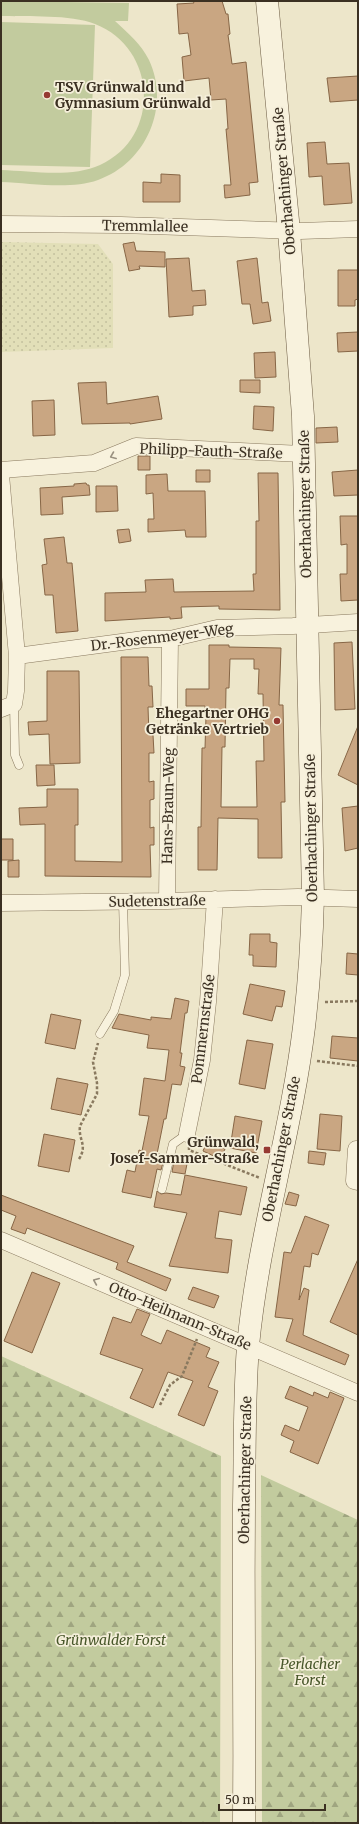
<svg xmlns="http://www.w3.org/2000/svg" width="359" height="1824" font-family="Merriweather,serif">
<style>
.farmland{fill:url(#farmland-dots)}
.grass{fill:#c2cb9e}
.forest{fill:url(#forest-firs)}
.building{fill:#c9a682;stroke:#876646;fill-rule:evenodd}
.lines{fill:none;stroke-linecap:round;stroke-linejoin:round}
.service-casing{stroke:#89795f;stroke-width:9}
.minor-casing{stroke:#89795f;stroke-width:17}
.secondary-casing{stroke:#6b5a42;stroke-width:23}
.path{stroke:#89795f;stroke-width:2.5;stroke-dasharray:3 2;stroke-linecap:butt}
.service{stroke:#f8f2dd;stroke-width:8}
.minor{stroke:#f8f2dd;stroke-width:16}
.secondary{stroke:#f8f2dd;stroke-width:22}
.oneway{stroke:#9a9180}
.poi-dot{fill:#963a32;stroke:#f5efda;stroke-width:1.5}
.labels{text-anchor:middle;stroke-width:3.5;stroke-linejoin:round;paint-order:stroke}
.poi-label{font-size:14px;font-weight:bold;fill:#3b3022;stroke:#f5efda;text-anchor:end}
.street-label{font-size:14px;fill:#3b3022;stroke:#f5efda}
.park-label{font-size:14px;font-style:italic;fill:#475629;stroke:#f5efda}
</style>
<defs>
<pattern id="farmland-dots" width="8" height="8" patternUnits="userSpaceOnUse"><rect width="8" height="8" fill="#e2dfb8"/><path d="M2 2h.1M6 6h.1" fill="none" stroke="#c3c09e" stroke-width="1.8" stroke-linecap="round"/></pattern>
<pattern id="forest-firs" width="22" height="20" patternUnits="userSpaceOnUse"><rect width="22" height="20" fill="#c2cb9e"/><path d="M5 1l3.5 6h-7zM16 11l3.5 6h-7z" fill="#9fa580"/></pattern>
</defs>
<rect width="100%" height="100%" fill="#ede6ca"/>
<!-- farmland -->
<path class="farmland" d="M1 242 98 244 113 264V348L1 352Z"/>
<!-- grass -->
<path class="grass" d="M1 1 129 3 128 21H115C128 33 141 44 149 60 171 107 146 163 98 180 70 190 31 183 1 182V170C32 171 72 178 100 165 162 137 157 48 95 24 70 14 28 17 1 16Z
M1 22 95 25 90 167 1 165Z"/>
<!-- forest -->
<path class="forest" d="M1 1356 221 1456 220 1823H1Z
M261 1475 358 1520V1823H262Z"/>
<!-- building -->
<path class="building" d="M193 1H222L226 14H228L230 34 228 35 232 64 246 62 258 182 249 183 250 195 225 198 224 185H231L226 129H228L226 99 211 100 209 78 184 81 182 57 191 55 188 33 179 34 177 4 194 3Z
M358 76V100L330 102 327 78Z
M325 142 327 164 349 163 352 203 324 205 322 176 309 177 307 143Z
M161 174 180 175V202H143V182L161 183Z
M134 242 136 251 165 252V267L139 266 140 269 129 271 123 244Z
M189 258 192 291 205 290 206 305 193 306V315L169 317 166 259Z
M257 258 262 303 268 302 271 321 253 324 250 304H242L237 261Z
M338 270H358V299L355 300V306H338Z
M358 332V351L338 352 337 333Z
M275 352 276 377 255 378 254 353Z
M240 380H260V393L240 392Z
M106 382 107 404 158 396 162 419 130 424V423L82 424 78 383Z
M54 400 55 435 33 436 32 401Z
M254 406 274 407 273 431 253 429Z
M337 427 338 442 316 443V428Z
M138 456H150V470H138Z
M196 470H210V482H196Z
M358 470V495L334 496 332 472Z
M258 473H278L280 610 219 609V606L181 607 182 618 170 619V617L105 621V593L146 592 145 580 173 579 174 592 254 591 253 574H256V521H259Z
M167 474 168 491H205L206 537H186L185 530 148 532V519H154L153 493 146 494V475Z
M86 483 87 485H89L90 495 62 497 63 514 41 515 40 488 74 486V484Z
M96 486H117L118 511 96 512Z
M340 516H358V600L341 601 340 574H347V544L341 545Z
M129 529 131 541 119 543 117 530Z
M64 537 67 563H72L78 631 56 633 53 595H45L42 565 47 564 44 539Z
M352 642 355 709 335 710 334 643Z
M209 645H229V647L281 648 279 705H283L285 802H281L282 858H258V819L218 818 217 870H198V827H201L202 748H205L206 716 205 706H186V689H209ZM230 659H254V669H259L258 694H263L264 761H256L257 807H221L222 747H225L226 688H229Z
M121 657H148L149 686H152L153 707H148L149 735H153L154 753H149V782L154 781V799L150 800V828L154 827V845H150L151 877 45 876V824L20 825 19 808 47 807V789H78V825H75V861L122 862Z
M47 671H79L80 763 50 764 49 734 29 735 28 722 47 721Z
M358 726V785L338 775Z
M36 765H54L55 785 37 786Z
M358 806V848L345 851 342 808Z
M1 839H13V860H1Z
M19 860V877H8V861Z
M250 934H270V942L277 943 276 967 253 966V955H249Z
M347 953 358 954V975L346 974Z
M250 984 285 991 282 1007 276 1006 272 1021 243 1014Z
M175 998 189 1001 187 1013H185L180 1053H182L180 1066 185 1067 181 1085 172 1084 166 1119H164L157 1154H160L159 1158 164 1159 161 1170 157 1169 151 1198 122 1192 127 1170 135 1172 139 1150 142 1151 149 1116 139 1115 144 1078 165 1081 169 1050 147 1048 149 1035 112 1028 119 1014 151 1020V1017L171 1019Z
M51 1014 81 1020 75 1049 45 1043Z
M332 1036 358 1038V1061L330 1058Z
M247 1040 273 1044 265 1089 239 1084Z
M57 1078 88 1084 81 1115 51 1109Z
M320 1114 342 1116 340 1151 317 1149Z
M235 1116 262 1121 256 1153 230 1148Z
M44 1134 75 1140 69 1172 38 1166Z
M207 1141 225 1149 220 1159 203 1151Z
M309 1151 326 1153 324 1165 308 1163Z
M174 1161 187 1164 185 1174 172 1172Z
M185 1175 247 1187 241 1215 219 1211 215 1238 232 1240 228 1273 169 1266 187 1213 154 1207 157 1191 161 1194 166 1193 181 1195Z
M289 1192 299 1195 296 1206 285 1204Z
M1 1195 134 1246 127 1262 171 1279 166 1291 116 1269 118 1263 27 1228 25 1234 11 1229 16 1216 1 1210Z
M305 1216 329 1225 318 1255 312 1253 310 1267 304 1266 299 1300 304 1288 309 1290 303 1335 349 1355 345 1365 286 1341 293 1319 275 1317 284 1252 291 1253Z
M358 1259V1335L330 1322Z
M32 1272 60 1283 32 1353 4 1341Z
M193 1287 219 1296 214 1308 188 1299Z
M137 1309 150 1314 141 1335 161 1344 167 1330 210 1348 206 1357 219 1362 208 1387 218 1391 204 1426 178 1415 193 1381 168 1372 153 1408 130 1398 143 1369 100 1354 113 1317 131 1323Z
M290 1386 313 1396 314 1392 328 1398 330 1392 344 1398 318 1464 290 1452 294 1441 281 1435 285 1425 299 1431 308 1407 285 1398Z"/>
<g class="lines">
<defs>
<path id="service" d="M14 704 15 755 19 765
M100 1034 114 1011 125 975 123 901
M162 1189 173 1144 187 1134"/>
<path id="minor" d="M1 224 121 225 300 231 358 229
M1 470 94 463 136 446 303 454
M1 475 17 656 16 691 14 704 1 709
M17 656 144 639H170L217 628 293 626 358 622
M167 901 170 639
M1 903 167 901 298 897 358 899
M187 1134 202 1060 208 1002 215 899
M356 1149 354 1181 358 1182
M1 1240 358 1393"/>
<path id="secondary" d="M244 1823C245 1717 243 1611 244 1505 245 1452 244 1398 248 1346 258 1238 291 1134 304 1027 309 984 312 940 313 897L303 416 289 231 267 1"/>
</defs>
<!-- service casing -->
<use href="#service" class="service-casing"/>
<!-- minor casing -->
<use href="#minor" class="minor-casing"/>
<!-- secondary casing -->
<use href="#secondary" class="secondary-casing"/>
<!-- path -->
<path class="path" d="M325 1002 358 1001
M317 1061 358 1066
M189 1147V1150L260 1178
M79 1159C88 1145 78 1140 80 1126L97 1094V1083L93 1062 98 1043
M160 1405 170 1385 182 1376 197 1339"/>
<!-- service -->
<use href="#service" class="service"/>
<!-- minor -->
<use href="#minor" class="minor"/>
<!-- secondary -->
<use href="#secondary" class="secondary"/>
</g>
<!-- one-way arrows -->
<defs><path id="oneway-chevron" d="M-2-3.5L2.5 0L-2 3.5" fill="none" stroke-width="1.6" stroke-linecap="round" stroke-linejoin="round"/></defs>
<g class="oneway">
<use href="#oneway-chevron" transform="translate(113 456) rotate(158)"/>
<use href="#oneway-chevron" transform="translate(96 1281) rotate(-157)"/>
</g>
<!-- markers -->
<g class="poi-dot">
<circle cx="47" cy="95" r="4"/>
<circle cx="277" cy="721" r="4"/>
<rect x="263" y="1146" width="8" height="8" rx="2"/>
</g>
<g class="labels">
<!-- poi labels -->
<g class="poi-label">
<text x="55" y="92" text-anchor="start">TSV Grünwald und<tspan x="55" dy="16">Gymnasium Grünwald</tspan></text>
<text x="269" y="718">Ehegartner OHG<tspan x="269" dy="16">Getränke Vertrieb</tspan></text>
<text x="259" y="1147">Grünwald,<tspan x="259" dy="16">Josef-Sammer-Straße</tspan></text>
</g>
<!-- street labels -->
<g class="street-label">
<text transform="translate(284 181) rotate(-95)" y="5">Oberhachinger Straße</text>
<text transform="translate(145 226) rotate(1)" y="5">Tremmlallee</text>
<text transform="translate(211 451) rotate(2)" y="5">Philipp-Fauth-Straße</text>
<text transform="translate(305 504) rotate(-91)" y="5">Oberhachinger Straße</text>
<text transform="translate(162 637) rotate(-7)" y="5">Dr.-Rosenmeyer-Weg</text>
<text transform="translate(168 806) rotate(-89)" y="5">Hans-Braun-Weg</text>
<text transform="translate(311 828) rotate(-91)" y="5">Oberhachinger Straße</text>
<text transform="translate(157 901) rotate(-1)" y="5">Sudetenstraße</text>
<text transform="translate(203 1029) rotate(-83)" y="5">Pommernstraße</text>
<text transform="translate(281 1149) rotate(-79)" y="5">Oberhachinger Straße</text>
<text transform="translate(180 1316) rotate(23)" y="5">Otto-Heilmann-Straße</text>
<text transform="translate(245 1470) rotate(-89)" y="5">Oberhachinger Straße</text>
</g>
<!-- park labels -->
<g class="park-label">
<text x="111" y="1645">Grünwalder Forst</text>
<text x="310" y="1669">Perlacher<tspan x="310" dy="16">Forst</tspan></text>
</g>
</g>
<!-- border -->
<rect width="359" height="1824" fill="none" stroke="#3b3022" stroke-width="4"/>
<!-- scale -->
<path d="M219 1804v6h106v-6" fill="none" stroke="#3b3022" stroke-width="2"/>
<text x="225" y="1804" font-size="12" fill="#3b3022" stroke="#f5efda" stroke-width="3" paint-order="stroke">50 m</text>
</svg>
